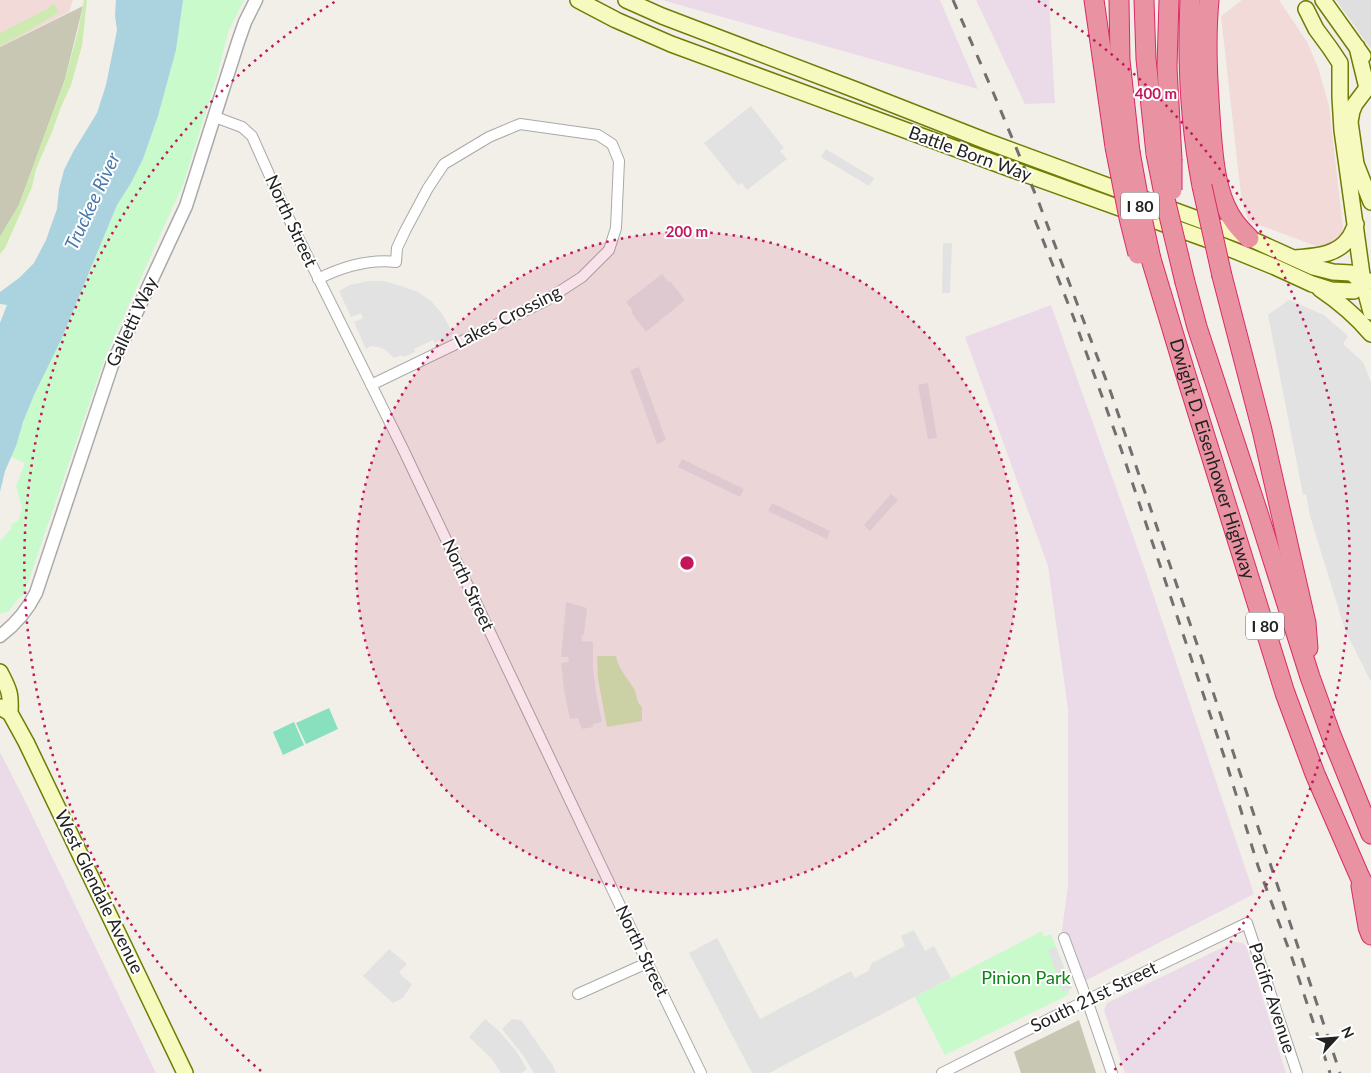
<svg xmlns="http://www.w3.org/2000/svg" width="1371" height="1073" font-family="Lato,sans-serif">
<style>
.residential{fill:#e0dfdf}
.commercial{fill:#f2dad9}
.industrial{fill:#ebdbe8}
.construction{fill:#c7c7b4}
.grass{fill:#cdebb0}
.park{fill:#c8facc}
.pitch{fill:#88e0be}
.parking{fill:#e2e2e2}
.water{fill:#aad3df}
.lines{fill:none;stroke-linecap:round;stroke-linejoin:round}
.minor-casing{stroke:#a9a9a9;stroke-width:12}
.tertiary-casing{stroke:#a9a9a9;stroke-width:15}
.secondary-casing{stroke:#707d05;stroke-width:18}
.motorway-casing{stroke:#dc2a67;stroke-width:21}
.minor{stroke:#fff;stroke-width:10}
.tertiary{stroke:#fff;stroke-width:12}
.secondary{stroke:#f7fabf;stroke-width:15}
.motorway{stroke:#e892a2;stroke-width:19}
.rail{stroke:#707070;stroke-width:3;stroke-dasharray:10 10;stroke-linecap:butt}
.motorway-bridge-casing{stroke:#dc2a67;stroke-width:21;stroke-linecap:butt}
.motorway-bridge{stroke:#e892a2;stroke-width:19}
.ring{fill:none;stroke:#c2185b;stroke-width:2.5;stroke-dasharray:2.5 5}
.labels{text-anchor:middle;stroke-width:4;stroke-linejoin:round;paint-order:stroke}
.shield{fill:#fff;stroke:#646464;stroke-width:1}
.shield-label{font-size:16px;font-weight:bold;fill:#222}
.street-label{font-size:18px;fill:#222;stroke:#fff}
.park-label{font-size:18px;fill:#0c8416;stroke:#fff}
.water-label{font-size:19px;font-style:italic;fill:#4a7aab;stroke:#fff}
.centre{fill:#c2185b;stroke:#fff;stroke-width:2.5}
.ring-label{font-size:15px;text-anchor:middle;font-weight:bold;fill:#c2185b;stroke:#fff;stroke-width:4;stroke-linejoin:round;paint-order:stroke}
</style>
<rect width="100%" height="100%" fill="#f2efe9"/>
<!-- residential -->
<path class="residential" d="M1336 0H1371V49Z"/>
<!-- commercial -->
<path class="commercial" d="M0 0H73L69 12 0 47Z
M1242 0H1279L1307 42 1318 67 1329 106 1343 228 1342 233 1338 239 1327 246 1321 247 1313 245 1248 221 1241 195 1221 16Z"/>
<!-- industrial -->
<path class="industrial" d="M661 0H940L978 89 662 0Z
M976 0H1049L1055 103 1025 104Z
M1051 305 1142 561 1254 894 1077 985 1062 930 1068 885V709L1048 566 965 337Z
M0 752 27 805 156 1073H0Z
M1234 942 1243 943 1247 948 1286 1073H1125L1104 1010 1107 1003Z"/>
<!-- construction -->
<path class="construction" d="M83 6 65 79 19 205 0 237V47Z
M1079 1020 1096 1073H1021L1014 1052Z"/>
<!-- grass -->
<path class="grass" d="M84 0H87L82 46 71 85 61 107 52 132 38 164 35 173 32 187 5 248 0 254V237L19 205 65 79 78 31Z
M54 3 59 12 28 31 0 46V33L47 9Z
M597 656H616C618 669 628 678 634 689 638 696 635 701 642 707V721L607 727 598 679Z"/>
<!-- park -->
<path class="park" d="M183 0H244L229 30 217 76 184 182 105 358 24 594 16 601 9 611 0 614V541L11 529 12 524 18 521 22 508 16 486 25 463 11 457 23 422 34 395 61 340 117 205 131 183 143 159 158 116 176 50Z
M1042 931 1044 937 1051 934 1072 988 1069 990 1068 995 945 1055 915 997Z"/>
<!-- pitch -->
<path class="pitch" d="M329 708 338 729 306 744 296 723Z
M294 722 304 745 283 755 273 732Z"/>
<!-- parking -->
<path class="parking" d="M751 106 784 148 780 151 787 159 747 190 742 183 738 185 704 143Z
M826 149 874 178 869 186 821 157Z
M943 243H952L950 293H942Z
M662 274 668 282 670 281 685 300 646 332 631 312 633 311 626 302Z
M368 281H383L401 286 418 292 431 301 443 315 453 334 435 343 433 340 414 349 415 352 404 357 401 355 394 358 384 349 379 347 371 346 366 349 354 322 363 318 361 313 351 317 339 291 350 285Z
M1289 300 1324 315 1348 336 1343 344 1363 362 1371 382V682L1345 630 1310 516 1306 494 1303 495 1268 315Z
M639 367 666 440 657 444 630 370Z
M928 383 937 438 928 439 918 385Z
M682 459 744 489 740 497 678 467Z
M891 494 898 500 870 531 864 525Z
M772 503 830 531 827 539 768 511Z
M566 602 587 608 584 634 581 637 582 641 593 642V668L596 693 602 722 593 724V727L582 729 578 718 570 719 564 690 561 663 569 662 568 657H561Z
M914 930 925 951 934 946 951 978 769 1073H752L689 953 717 938 760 1019 851 971 855 978 868 971 872 963 905 946 901 936Z
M1056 947 1072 988 1063 992 1048 950Z
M389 949 407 964 399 972 404 978 412 984 403 998 393 1003 363 976Z
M485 1019 499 1031 516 1051 527 1069 521 1073H501L491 1058 469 1037Z
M512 1019 521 1020 552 1064 556 1073H534L523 1055 502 1029Z"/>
<!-- water -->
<path class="water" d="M116 0H183L176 50 158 116 143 159 131 183 117 205 61 340 34 395 23 422 16 446 5 471 0 492V323L7 305 0 304V292L19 278 34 263 46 240 57 209 59 189 64 170 73 152 97 113 106 85 117 30 115 16Z"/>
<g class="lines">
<defs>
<path id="minor" d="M215 117 242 127 252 136 289 219 403 449 634 935 701 1073
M318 279C342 267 369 259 396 262L397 248 405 231 428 188 444 164 489 137 520 124 598 135 612 144 619 161 616 228 609 250 582 277 545 301 371 385
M1064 938 1087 1000 1112 1073
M578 994 647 963
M942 1073 1087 1000 1247 923 1297 1073"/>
<path id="tertiary" d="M0 636C16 624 27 611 36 593L112 365 186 206 238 42 245 22 256 0"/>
<path id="secondary" d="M578 0 616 20 671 44 1011 169 1206 239 1275 267 1312 284 1331 290 1354 291 1363 282 1371 281
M626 0 662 16 856 90 986 141 1249 238 1313 267 1333 272 1351 273 1363 282
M1323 0 1363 56
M1306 9 1316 29 1330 48 1340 63V97L1342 130 1363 282 1371 312
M1357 47 1367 88 1355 104 1352 111 1350 122 1356 164 1371 202
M1295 258C1314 256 1337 256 1349 238 1352 234 1354 228 1356 224
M1320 289C1341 303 1355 315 1371 334
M0 672C9 690 11 692 10 713
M0 707 10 713 26 742 185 1073"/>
<g id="motorway">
<path d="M1094 0 1115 147"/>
<path d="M1119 0 1120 60 1130 152"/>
<path d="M1144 0 1146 59 1156 154"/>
<path d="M1169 0 1167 67 1172 159"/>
<path d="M1190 0C1187 63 1190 124 1202 186"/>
<path d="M1209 0C1205 43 1208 87 1211 130 1213 154 1215 182 1225 205 1231 219 1238 227 1249 238"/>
<path id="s1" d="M1151 259 1185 372 1285 693 1315 774 1359 875 1371 900"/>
<path d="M1222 276 1262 430 1306 623 1308 648"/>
<path d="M1185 282 1197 327 1258 513 1310 677 1331 735 1371 834"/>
<path d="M1361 886 1368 927 1371 935"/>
</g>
</defs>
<!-- minor casing -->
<use href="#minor" class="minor-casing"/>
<!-- tertiary casing -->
<use href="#tertiary" class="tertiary-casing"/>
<!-- secondary casing -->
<use href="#secondary" class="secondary-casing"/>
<!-- motorway casing -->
<use href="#motorway" class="motorway-casing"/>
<!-- minor -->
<use href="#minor" class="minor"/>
<!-- tertiary -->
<use href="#tertiary" class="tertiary"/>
<!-- secondary -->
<use href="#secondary" class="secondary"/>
<!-- motorway -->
<use href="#motorway" class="motorway"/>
<!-- rail -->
<path class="rail" d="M953 0 993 92 1039 203 1111 393 1199 650 1340 1073
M1035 220 1073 316 1120 446 1227 765 1258 866 1292 958 1330 1073"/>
<defs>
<path id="motorway-bridge" d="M1115 147 1129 218 1138 254
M1130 152 1142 218 1151 259
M1156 154 1165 199 1185 282
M1202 186 1222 276
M1172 190V159"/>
</defs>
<!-- motorway-bridge casing -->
<use href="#motorway-bridge" class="motorway-bridge-casing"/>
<!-- motorway-bridge -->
<use href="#motorway-bridge" class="motorway-bridge"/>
</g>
<!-- distance rings -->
<circle cx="687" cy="563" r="331" fill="#c2185b" fill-opacity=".12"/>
<g class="ring">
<circle cx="687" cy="563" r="331"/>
<path d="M261 1071A663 663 0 0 1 336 1M1038 1A663 663 0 0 1 1113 1071"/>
</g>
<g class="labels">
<!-- shield labels -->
<g class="shield">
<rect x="1121" y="192.5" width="38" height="27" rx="4"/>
<rect x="1246" y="612.5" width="38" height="27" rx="4"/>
</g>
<g class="shield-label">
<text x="1140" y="212">I 80</text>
<text x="1265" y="632">I 80</text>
</g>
<!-- street labels -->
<g class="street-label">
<text transform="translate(970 154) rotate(20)" y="6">Battle Born Way</text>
<text transform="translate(291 221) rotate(65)" y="6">North Street</text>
<text transform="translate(508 317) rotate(-27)" y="6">Lakes Crossing</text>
<text transform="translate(132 322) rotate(-65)" y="6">Galletti Way</text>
<text dy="6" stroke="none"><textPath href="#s1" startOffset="209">Dwight D. Eisenhower Highway</textPath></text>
<text transform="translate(468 585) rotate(65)" y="6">North Street</text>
<text transform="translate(99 892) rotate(64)" y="6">West Glendale Avenue</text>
<text transform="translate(642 951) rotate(64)" y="6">North Street</text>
<text transform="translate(1094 997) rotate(-26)" y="6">South 21st Street</text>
<text transform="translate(1272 998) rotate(72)" y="6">Pacific Avenue</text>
</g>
<!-- park labels -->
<g class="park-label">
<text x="1026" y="984">Pinion Park</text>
</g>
<!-- water labels -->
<g class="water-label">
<text transform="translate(92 201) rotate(-65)" y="7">Truckee River</text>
</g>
</g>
<circle cx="687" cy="563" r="8" class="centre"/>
<g class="ring-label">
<text x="1156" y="99">400 m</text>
<text x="687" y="237">200 m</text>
</g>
<!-- north arrow -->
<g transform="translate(1336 1038) rotate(64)" stroke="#ffffff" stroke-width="4" paint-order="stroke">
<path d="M0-4L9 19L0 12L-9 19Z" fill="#222222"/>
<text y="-8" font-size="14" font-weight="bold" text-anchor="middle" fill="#222222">N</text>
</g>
</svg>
